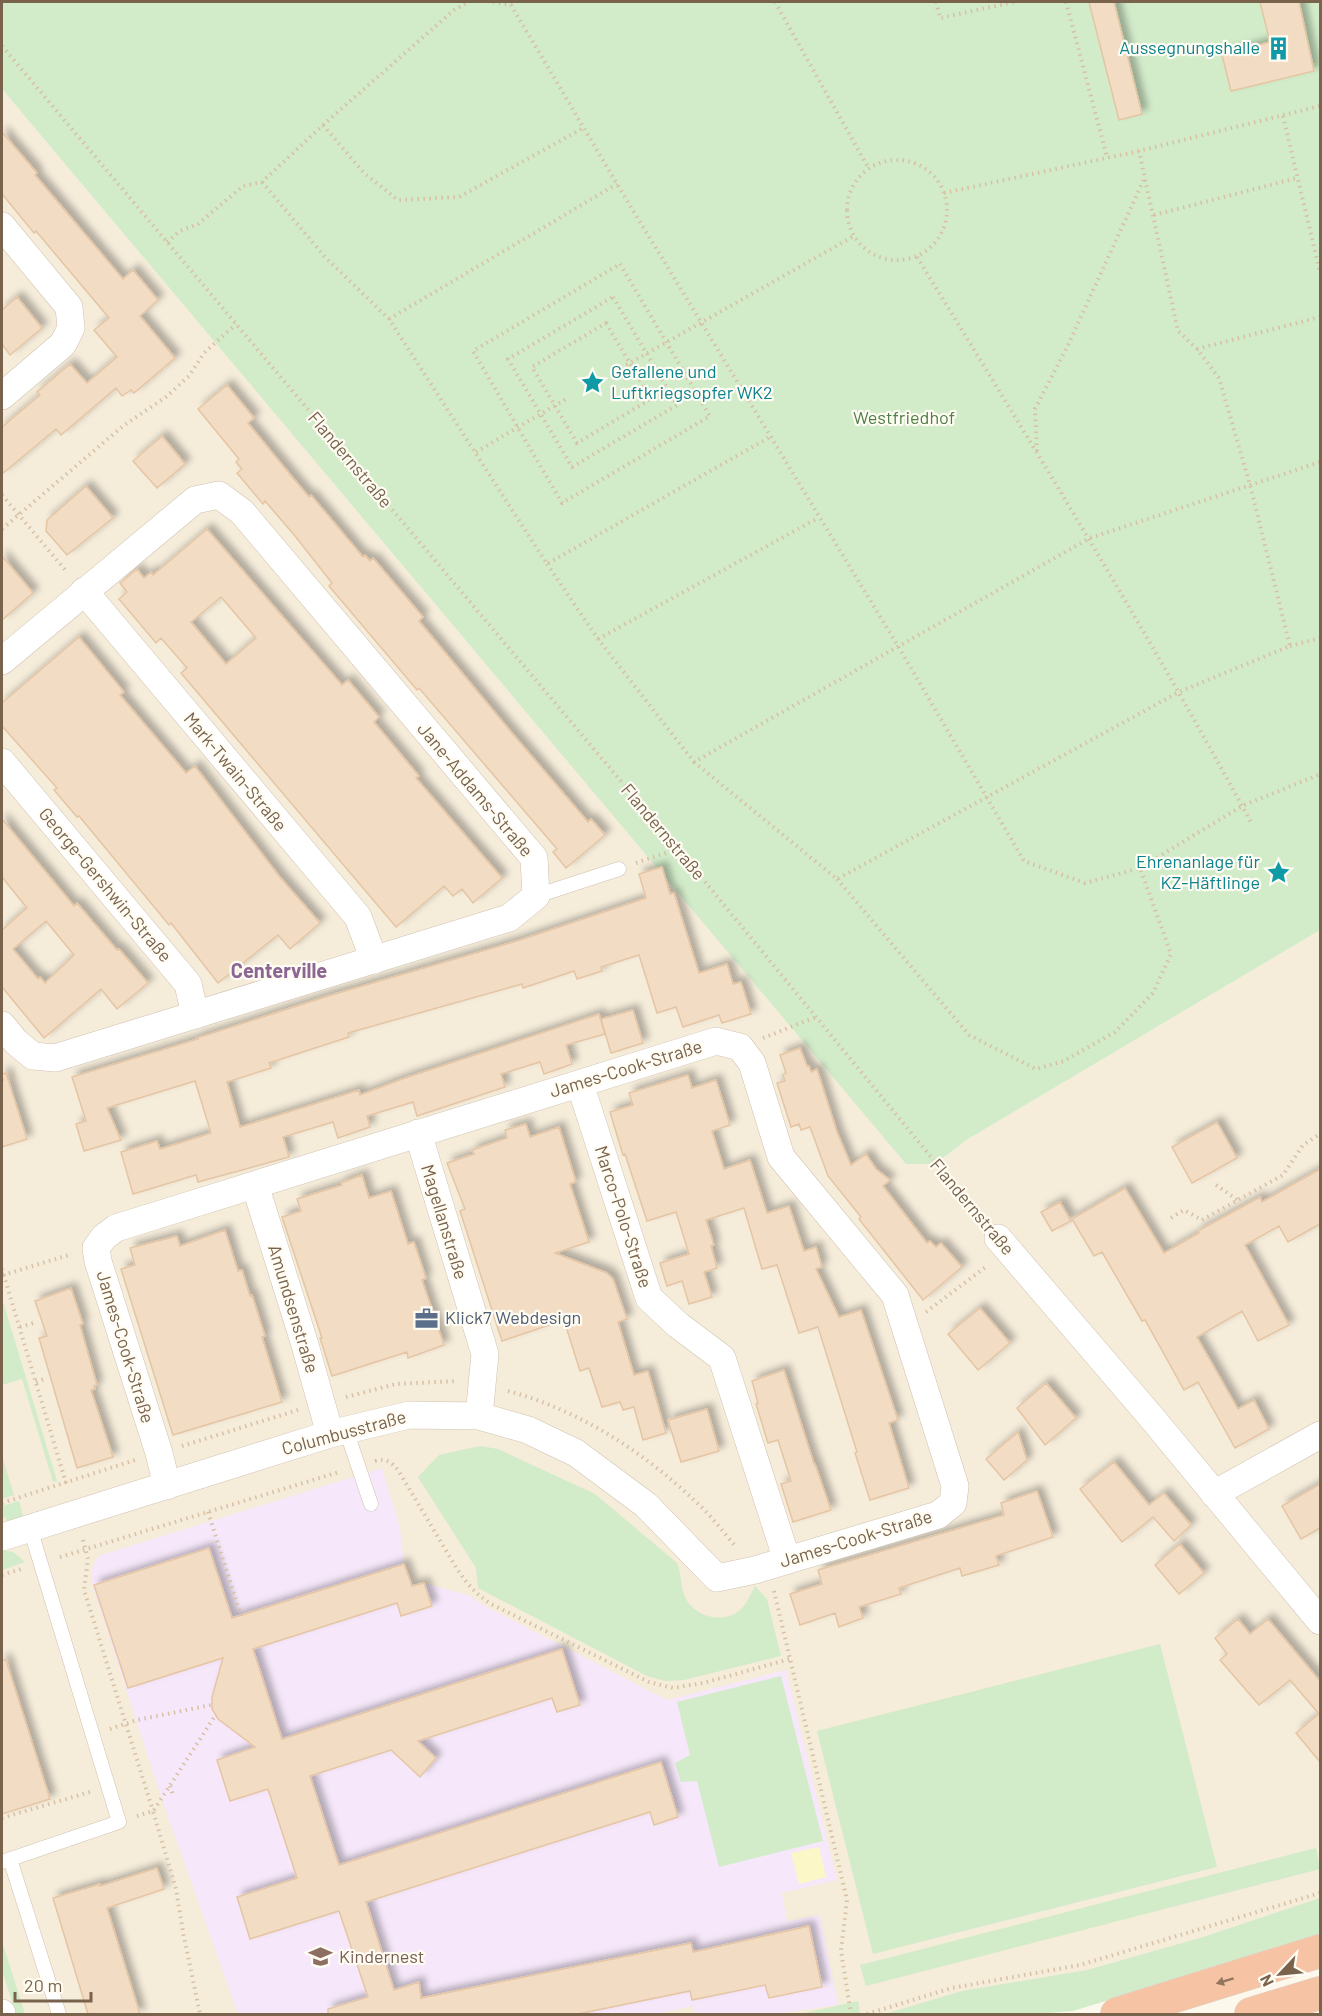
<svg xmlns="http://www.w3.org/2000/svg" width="1322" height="2016" font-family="Barlow,sans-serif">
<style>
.residential{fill:#f5ecda}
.education{fill:#f6e8fa}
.green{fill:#d2ebc9}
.sand{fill:#fbf7c7}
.building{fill:#f2dcc3;stroke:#e5c5a3;stroke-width:1.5;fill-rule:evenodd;filter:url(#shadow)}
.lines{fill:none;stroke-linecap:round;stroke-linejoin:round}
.lane-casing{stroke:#d0c2b0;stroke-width:15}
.street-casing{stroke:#d0c2b0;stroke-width:28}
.highway-casing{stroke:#dcd6d1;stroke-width:34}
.path{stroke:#d8c0a5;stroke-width:4;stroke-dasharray:1.5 4.5;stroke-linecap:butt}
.lane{stroke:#fff;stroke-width:14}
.street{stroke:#fff;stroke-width:27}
.highway{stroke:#f6c4a4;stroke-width:33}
.oneway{fill:#92765e}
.labels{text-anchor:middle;stroke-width:4.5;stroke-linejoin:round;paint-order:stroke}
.culture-label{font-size:18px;fill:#0d838f;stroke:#fffcf3;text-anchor:end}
.park-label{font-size:18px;fill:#4e7f45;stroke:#fffcf3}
.street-label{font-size:18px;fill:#79634d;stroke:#fffcf3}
.service-label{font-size:18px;fill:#4e5e75;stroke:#fffcf3;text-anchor:start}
.education-label{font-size:18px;fill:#785e54;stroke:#fffcf3;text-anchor:start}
.neighbourhood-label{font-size:20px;font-weight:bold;fill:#8b6694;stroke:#fffcf3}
</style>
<defs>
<filter id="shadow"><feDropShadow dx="5.5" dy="-5.5" stdDeviation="3" flood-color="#0004"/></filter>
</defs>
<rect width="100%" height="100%" fill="#fdf8ec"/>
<!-- residential -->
<path class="residential" d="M2 89 906 1164H935L968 1139 1320 930V1917L966 2014H2Z"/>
<!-- education -->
<path class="education" d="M382 1468 400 1527 404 1564 412 1586 424 1583 470 1596 485 1606 667 1700 786 1670 837 1880 782 1893 787 1921 820 1915 838 2005 775 2014H695L693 2006 655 2014H238L162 1800 92 1584 91 1571 98 1556Z"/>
<!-- green -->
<path class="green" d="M2 2H1320V930L968 1139 935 1164H906L2 89Z
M2 1298 57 1481 53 1482 22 1379 2 1385Z
M480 1446 498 1449 595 1494 677 1563C682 1575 680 1588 686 1599 694 1614 715 1622 732 1615 744 1611 749 1597 755 1586L767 1599 781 1656 684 1680 665 1681 647 1676 478 1588 476 1568 418 1477 439 1455Z
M2 1456 14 1495 2 1499Z
M19 1501 24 1519 9 1524 5 1517 2 1518V1506Z
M2 1550 13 1552 25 1562 2 1570Z
M1160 1644 1217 1867 873 1954 817 1731Z
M781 1676 823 1841 719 1867 697 1781 681 1782 675 1763 690 1755 677 1702Z
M1316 1848 1320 1869 866 1986 860 1965Z
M1320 1898V1935L1073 2011 1035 2014H885L962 1991 1087 1970 1200 1938Z
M2 1941 25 2014H16L2 1970Z
M858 2001 860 2014H800Z"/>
<!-- sand -->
<path class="sand" d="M819 1847 826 1877 799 1884 791 1853Z"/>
<!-- building -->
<path class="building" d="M1089 2H1114L1142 114 1119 120Z
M1260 2H1299L1314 71 1231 91 1222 55 1270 42Z
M2 132 37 173 35 175 123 279 133 270 158 300 140 316 175 358 134 393 131 390 122 396 116 388 61 435 56 429 2 474V427L40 395 37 392 70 364 87 383 117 357 94 330 109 318 36 231 34 233 2 194Z
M17 297 42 328 10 355 2 344V310Z
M227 385 254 418 248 423 293 478 309 497 311 495 363 557 365 555 370 561 373 558 423 617 419 621 512 733 588 822 591 819 605 835 566 868 553 852 557 849 419 688 417 690 329 586 332 583 295 536 265 501 263 504 237 473 242 469 236 462 239 459 198 409Z
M162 436 185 464 157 488 133 461Z
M86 486 113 518 67 555 46 531 47 520Z
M207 529 342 685 348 680 379 717 374 722 419 776 416 778 502 878 473 903 462 889 453 896 444 886 396 927 181 673 187 668 161 638 156 643 119 599 127 592 120 583 137 569 144 578 151 572 153 575ZM221 597 256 638 226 664 191 622Z
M2 556 33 593 2 620Z
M79 637 124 692 120 695 186 773 195 766 279 876 320 923 290 949 278 935 218 983 171 923 169 925 79 816 77 817 54 790 57 788 2 726V703Z
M2 819 74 906 77 903 117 950 119 949 148 983 117 1009 101 989 44 1038 2 987V930L27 908 2 877ZM46 921 74 955 45 983 40 977 38 979 13 949Z
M662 867 670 894 674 893 699 973 727 964 733 984 741 982 751 1014 722 1023 719 1015 683 1027 676 1007 657 1013 639 955 601 967 602 971 577 979 574 971 523 988 522 984 348 1033 349 1037 269 1063 271 1068 227 1082 240 1127 359 1090 360 1095 405 1078 599 1014 605 1034 566 1045 572 1064 544 1074 540 1062 501 1074 505 1087 417 1116 413 1102 367 1116 370 1127 338 1138 333 1122 283 1137 289 1157 198 1182 196 1175 133 1194 121 1152 157 1141 160 1149 211 1133 195 1081 107 1108 121 1140 84 1151 76 1124 86 1121 72 1077 198 1039 197 1038 328 996 520 940 646 898 639 874Z
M633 1010 643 1043 611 1053 601 1019Z
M800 1048 807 1066H809L811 1072 817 1069 837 1132 851 1165 866 1154 876 1169 890 1180 883 1186 927 1243 930 1241 936 1247 941 1243 962 1267 923 1300 859 1219 861 1217 828 1176 810 1127 801 1130 799 1124 791 1127 777 1083 785 1081 783 1075 786 1073 780 1055Z
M6 1073 27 1139 2 1147V1074Z
M688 1075 692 1088 716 1080 730 1125 712 1131 724 1169 750 1160 767 1213 789 1206 804 1251 816 1247 822 1267 816 1269 839 1317 861 1310 898 1420 889 1423 909 1488 870 1500 855 1453 857 1452 818 1327 799 1333 777 1265 762 1269 744 1208 706 1220 714 1245 711 1246 717 1268 704 1272 712 1297 689 1304 682 1281 667 1286 660 1263 689 1254 676 1212 647 1221 625 1154 623 1155 610 1112 633 1105 629 1093Z
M1217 1122 1237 1158 1192 1183 1172 1147Z
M526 1124 530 1137 559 1127 576 1182 570 1184 589 1242 555 1253 607 1273 613 1279 627 1319 618 1322 634 1375 648 1371 666 1433 643 1440 634 1407 623 1410 620 1402 602 1407 589 1368 580 1371 564 1320 502 1341 460 1211 465 1209 447 1163 474 1154 472 1150 507 1138 505 1130Z
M1320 1169V1224L1288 1242 1279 1226 1245 1245 1289 1325 1258 1341 1242 1311 1197 1337 1238 1409 1254 1400 1269 1429 1235 1448 1198 1382 1184 1390 1145 1320 1142 1321 1102 1252 1094 1256 1072 1219 1125 1188 1164 1253 1199 1233 1198 1231 1260 1197 1262 1202Z
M362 1175 369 1198 391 1191 408 1244 414 1242 426 1278 422 1280 444 1345 408 1358 407 1352 332 1376 320 1338H322L282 1217 301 1211 297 1199 342 1185 341 1183Z
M1060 1202 1071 1221 1052 1231 1041 1212Z
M225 1230 238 1271 242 1270 250 1296 252 1295 265 1336 262 1337 282 1402 173 1435 121 1269 135 1265 130 1248 177 1236 180 1246Z
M71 1288 83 1324 80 1325 97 1385 94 1386 95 1389 91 1390 113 1457 77 1468 39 1338 47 1336 35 1301Z
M980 1308 1010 1343 978 1370 948 1334Z
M784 1370 814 1464H815L831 1510 793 1522 781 1484 791 1481 778 1440 768 1443 756 1404 758 1403 752 1381Z
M1046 1383 1076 1418 1045 1445 1017 1408Z
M707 1409 719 1451 681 1462 668 1420Z
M1018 1432 1027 1460 1004 1480 986 1459Z
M1114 1462 1149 1505 1164 1493 1191 1525 1174 1541 1153 1517 1122 1542 1080 1489Z
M1320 1484V1528L1301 1539 1282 1506Z
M1037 1491 1053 1537 996 1556 999 1565 962 1576 960 1568 899 1588 901 1594 859 1607 863 1618 839 1627 835 1613 800 1625 790 1594 822 1584 818 1570 1004 1515 1001 1503Z
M1180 1544 1204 1573 1179 1594 1155 1565Z
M209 1548 232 1618 404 1564 412 1586 424 1583 432 1606 401 1616 397 1603 253 1649 282 1739 562 1649 580 1705 557 1712 552 1698 418 1741 436 1758 420 1777 391 1750 310 1776 339 1865 661 1762 678 1817 654 1825 650 1812 366 1902 394 1990 419 1982 421 1998 691 1943 693 1952 809 1926 822 1987 769 1998 765 1985 692 2000 690 1991 578 2014H328V2009L368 1997 339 1911 250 1939 237 1897 297 1878 268 1789 230 1801 217 1760 255 1747 218 1719 212 1709V1697L223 1658 128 1688 94 1585Z
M1238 1619 1250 1634 1268 1619 1320 1681V1762L1296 1733 1319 1714 1290 1680 1259 1705 1220 1660 1227 1654 1215 1638Z
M2 1660H6L50 1799 2 1814Z
M157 1868 164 1889 107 1908 140 2014H88L53 1898 100 1884V1886Z"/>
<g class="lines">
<defs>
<path id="lane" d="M536 896 619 869
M346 1430 371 1504
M10 1859 59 2014
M2 1862 119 1822 30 1528"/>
<path id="street" d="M2 226 69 307 71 328 63 344 2 396
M84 591 358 917 374 960
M2 661 195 500 219 495 242 512 534 858 536 896 509 918 55 1058 33 1056 16 1042 2 1025
M2 762 188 984 195 1015
M580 1084 649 1298 678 1325 722 1358 787 1560
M418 1133 485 1354 479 1416
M255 1185 305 1345 330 1434
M998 1238 1152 1418 1320 1621
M1214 1494 1320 1435
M2 1537 330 1434 409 1415 479 1416 528 1430 576 1453 646 1505 717 1578 755 1570 938 1515 953 1503 955 1486 895 1295 781 1157 752 1063 740 1047 716 1041 116 1228 104 1237 96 1248 98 1261 159 1453 167 1486
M2 2013V2014"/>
<path id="highway" d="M1117 2014 1320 1951
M1251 2014 1320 1993"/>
</defs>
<!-- lane casing -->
<use href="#lane" class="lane-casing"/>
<!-- street casing -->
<use href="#street" class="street-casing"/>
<!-- highway casing -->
<use href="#highway" class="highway-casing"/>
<!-- path -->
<path class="path" d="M493 2 511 5 617 184 898 646 1024 861 1085 883 1140 868 1242 806 1318 775 1320 776
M775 2 869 169
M936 2 940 18 1014 2
M1066 2 1107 157
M2 46 678 849 982 1219
M1283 116 1320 272
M323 125 364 173 398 200 459 197 585 127
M847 210a50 50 0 1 1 100 0a50 50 0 1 1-100 0Z
M262 182 325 257 389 319 547 564 770 437
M944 193 1139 151 1320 106
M1154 215 1297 178
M167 242 180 231 198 224 243 186 262 182 323 125 454 10 469 2
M917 257C1032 444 1147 631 1252 824
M620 264 710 416 562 503 473 351Z
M613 297 677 405 572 467 508 359Z
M389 319 617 184
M606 323 651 399 577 443 532 367Z
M1197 349 1320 317
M621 368 854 236
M1037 451 1035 409 1068 345 1145 177
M476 452 566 399
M2 495 67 572
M2 529 123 426 166 397 189 376 204 353 236 324
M547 564 598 639 694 762 1090 538 1320 462
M598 639 818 518
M1290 646 1320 638
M694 762 837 879 1179 692 1290 646 1250 485 1219 378 1197 349 1178 331 1139 151
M636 863 678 849
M837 879 969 1035 1036 1069 1064 1061 1115 1032 1153 993 1171 954 1140 868
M763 1038 816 1017
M2 1079 15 1075
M1216 1185 1239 1201
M1171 1218 1184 1210 1202 1220 1283 1175 1303 1145 1320 1134
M2 1269 66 1483
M3 1275 72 1254
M926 1312 987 1266
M20 1327 37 1322
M36 1382 47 1378
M508 1391C579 1410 644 1452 696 1502 711 1515 723 1532 736 1547
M346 1397 396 1384 457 1381
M182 1446 298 1410
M375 1461C386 1458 391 1462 398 1470L457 1569C467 1584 476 1594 491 1604L649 1682 673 1688 703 1683 790 1659
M2 1503 135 1460
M208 1512 241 1616
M83 1540 88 1559 84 1590 153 1811
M60 1557 339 1472
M2 1575 24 1568
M774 1591 847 1900 841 1951 851 2014
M110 1729 137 1720 211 1705
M170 1786 173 1795
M154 1810 215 1716
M137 1816 153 1811 176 1889 183 1932 200 2014
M2 1818 90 1792
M867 2014 952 1988 1080 1965 1320 1893"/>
<!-- lane -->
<use href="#lane" class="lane"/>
<!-- street -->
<use href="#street" class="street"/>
<!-- highway -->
<use href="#highway" class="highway"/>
</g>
<!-- one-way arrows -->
<defs><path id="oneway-solid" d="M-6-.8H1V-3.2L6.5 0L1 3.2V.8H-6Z" transform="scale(1.5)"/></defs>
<use class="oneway" href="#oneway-solid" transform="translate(1225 1981) rotate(163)"/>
<!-- icons -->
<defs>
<symbol id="building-bare" viewBox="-9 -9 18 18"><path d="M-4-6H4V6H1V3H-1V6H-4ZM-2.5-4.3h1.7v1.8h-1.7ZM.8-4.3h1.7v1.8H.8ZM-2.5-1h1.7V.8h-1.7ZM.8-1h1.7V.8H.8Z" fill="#0f9aa8" stroke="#fffcf3" stroke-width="2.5" paint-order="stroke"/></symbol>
<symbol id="sight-bare" viewBox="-9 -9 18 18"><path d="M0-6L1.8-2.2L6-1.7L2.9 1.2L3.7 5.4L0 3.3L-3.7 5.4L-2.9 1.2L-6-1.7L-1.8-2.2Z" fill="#0f9aa8" stroke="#fffcf3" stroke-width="2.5" paint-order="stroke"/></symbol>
<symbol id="office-bare" viewBox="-9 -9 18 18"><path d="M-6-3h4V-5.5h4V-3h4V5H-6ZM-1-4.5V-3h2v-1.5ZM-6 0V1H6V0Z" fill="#5c6f8a" stroke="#fffcf3" stroke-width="2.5" paint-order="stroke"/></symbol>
<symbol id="school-bare" viewBox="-9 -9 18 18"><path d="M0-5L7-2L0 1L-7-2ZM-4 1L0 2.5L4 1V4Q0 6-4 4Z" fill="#8d6e63" stroke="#fffcf3" stroke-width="2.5" paint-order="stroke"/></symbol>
</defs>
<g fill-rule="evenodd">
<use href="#building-bare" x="1262" y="32" width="33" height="33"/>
<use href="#sight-bare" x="576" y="366" width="33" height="33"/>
<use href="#sight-bare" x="1262" y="856" width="33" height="33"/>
<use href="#office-bare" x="410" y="1302" width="33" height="33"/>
<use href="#school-bare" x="304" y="1940" width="33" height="33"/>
</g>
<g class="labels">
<!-- culture labels -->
<g class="culture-label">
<text x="1260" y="54">Aussegnungshalle</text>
<text x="611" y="378" text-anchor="start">Gefallene und<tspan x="611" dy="21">Luftkriegsopfer WK2</tspan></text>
<text x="1260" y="868">Ehrenanlage für<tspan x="1260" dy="21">KZ-Häftlinge</tspan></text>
</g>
<!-- park labels -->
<g class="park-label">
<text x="904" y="424">Westfriedhof</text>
</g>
<!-- street labels -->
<g class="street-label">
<text transform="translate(350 460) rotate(50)" y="6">Flandernstraße</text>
<text transform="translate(235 772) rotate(50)" y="6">Mark-Twain-Straße</text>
<text transform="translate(475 790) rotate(50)" y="6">Jane-Addams-Straße</text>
<text transform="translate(663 832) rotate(50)" y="6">Flandernstraße</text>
<text transform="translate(105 885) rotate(50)" y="6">George-Gershwin-Straße</text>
<text transform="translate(626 1069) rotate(-17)" y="6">James-Cook-Straße</text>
<text transform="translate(972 1207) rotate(50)" y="6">Flandernstraße</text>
<text transform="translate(623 1217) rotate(72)" y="6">Marco-Polo-Straße</text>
<text transform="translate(444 1222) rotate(73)" y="6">Magellanstraße</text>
<text transform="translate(293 1309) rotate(73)" y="6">Amundsenstraße</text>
<text transform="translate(125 1347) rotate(73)" y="6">James-Cook-Straße</text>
<text transform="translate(344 1433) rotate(-15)" y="6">Columbusstraße</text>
<text transform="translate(856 1539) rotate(-17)" y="6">James-Cook-Straße</text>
</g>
<!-- service labels -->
<g class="service-label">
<text x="445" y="1324">Klick7 Webdesign</text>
</g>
<!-- education labels -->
<g class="education-label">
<text x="339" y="1963">Kindernest</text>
</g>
<!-- neighbourhood labels -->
<g class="neighbourhood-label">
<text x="279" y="978">Centerville</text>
</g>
</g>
<!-- border -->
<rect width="1322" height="2016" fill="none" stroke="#79634d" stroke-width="6"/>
<!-- north arrow -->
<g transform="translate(1280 1974) rotate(244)" stroke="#fffcf3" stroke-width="4.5" paint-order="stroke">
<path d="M0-4.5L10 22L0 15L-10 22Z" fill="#79634d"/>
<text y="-9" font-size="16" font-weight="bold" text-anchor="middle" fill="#79634d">N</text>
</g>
<!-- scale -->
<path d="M15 1992v9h76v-9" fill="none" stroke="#79634d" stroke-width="3"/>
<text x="24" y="1992" font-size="18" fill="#79634d" stroke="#fffcf3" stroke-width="4.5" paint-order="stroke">20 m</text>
</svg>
